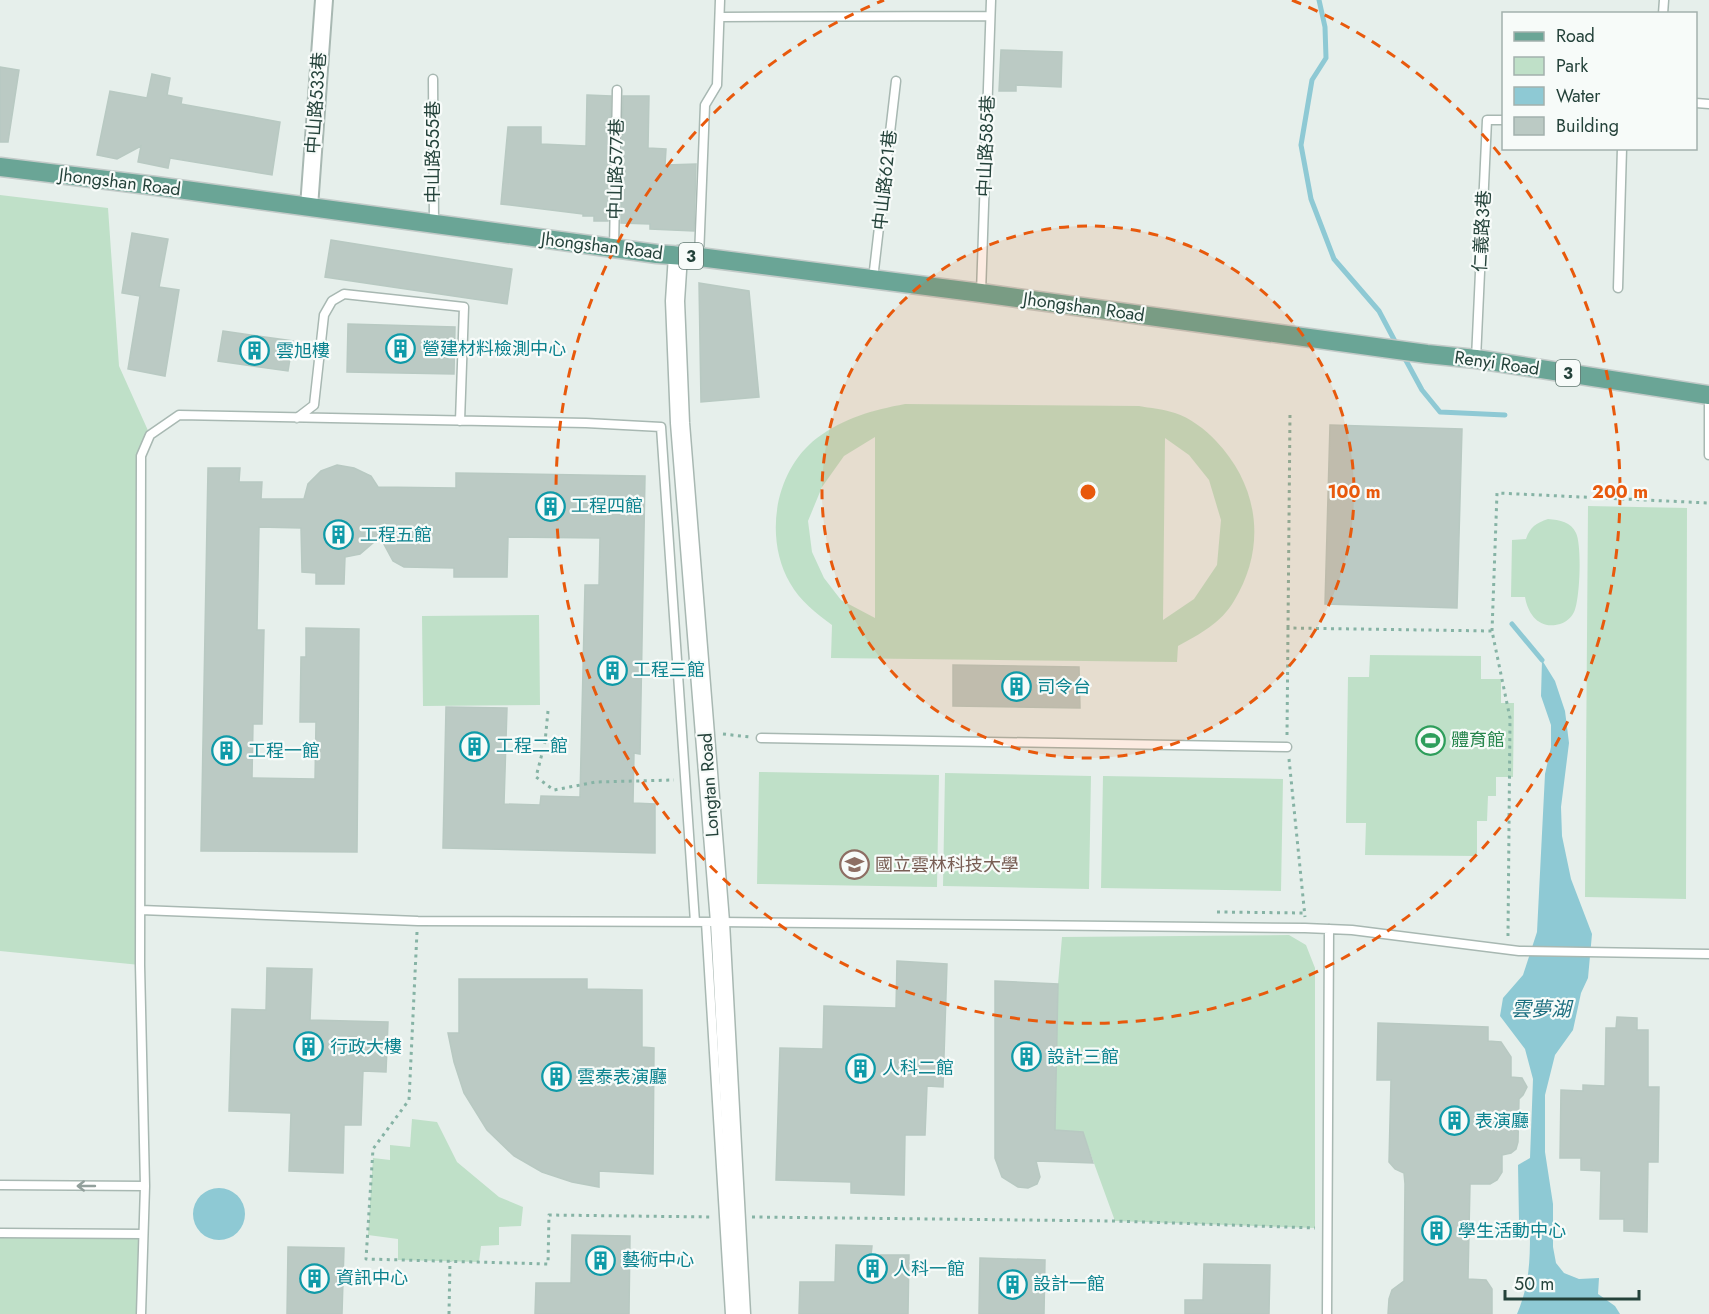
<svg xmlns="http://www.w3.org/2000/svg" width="1709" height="1314" font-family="Jost,'Noto Sans TC',sans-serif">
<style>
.green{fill:#bfe0c8;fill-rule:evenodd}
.water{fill:#8ec9d4}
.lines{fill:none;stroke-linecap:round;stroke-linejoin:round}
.stream{stroke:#8ec9d4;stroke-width:5}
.building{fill:#bbcac4;stroke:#b8c9c2;stroke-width:1.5}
.service-casing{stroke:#a8b8b2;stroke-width:11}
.minor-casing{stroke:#a8b8b2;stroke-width:20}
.tertiary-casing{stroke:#a8b8b2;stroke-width:21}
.primary-casing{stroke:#c2cac8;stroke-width:21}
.path{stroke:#86b3a5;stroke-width:3;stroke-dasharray:3 4.5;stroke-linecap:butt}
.service{stroke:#fff;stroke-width:8}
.minor{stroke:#fff;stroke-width:16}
.tertiary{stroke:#fff;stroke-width:18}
.primary{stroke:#6aa596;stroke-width:18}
.oneway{stroke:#92a09c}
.ring{fill:none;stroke:#e8590c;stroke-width:3;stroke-dasharray:10 8}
.labels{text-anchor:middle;stroke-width:4.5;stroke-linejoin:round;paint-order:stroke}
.shield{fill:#f7fbf9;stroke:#637a73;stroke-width:1.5}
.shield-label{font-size:16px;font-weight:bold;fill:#24423a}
.street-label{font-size:18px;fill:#24423a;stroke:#f7fbf9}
.culture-label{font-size:18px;fill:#0d838f;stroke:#f7fbf9;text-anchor:start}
.leisure-label{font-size:18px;fill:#27864d;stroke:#f7fbf9;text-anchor:start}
.education-label{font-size:18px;fill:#785e54;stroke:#f7fbf9;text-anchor:start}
.water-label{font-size:20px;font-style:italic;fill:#1c6f80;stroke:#f7fbf9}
.centre{fill:#e8590c;stroke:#f7fbf9;stroke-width:3}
.ring-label{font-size:18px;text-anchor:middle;font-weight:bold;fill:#e8590c;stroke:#f7fbf9;stroke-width:4.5;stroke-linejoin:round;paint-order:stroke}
</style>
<rect width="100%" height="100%" fill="#e6efeb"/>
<!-- green -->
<path class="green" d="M0 195 108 208 119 366 150 435 141 456 140 965 0 951Z
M905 404 1139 406C1150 408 1163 409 1175 413 1189 417 1206 430 1216 441 1259 486 1267 547 1234 601 1221 623 1200 634 1178 646L1177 662 831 658 832 625C816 613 800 601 790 583 764 538 774 471 817 438 844 418 873 410 905 404ZM875 437V618L841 600 824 578 812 552 808 521 822 487 844 456ZM1165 438 1189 455 1209 480 1221 520 1217 565 1194 599 1163 620Z
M1588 506 1687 508 1686 899 1585 897Z
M1548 519C1560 520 1571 522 1576 533 1582 545 1580 600 1574 612 1571 618 1566 622 1560 624 1540 630 1528 615 1525 597H1511L1512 540 1526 539C1530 527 1536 523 1548 519Z
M539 615 540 705 423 706 422 616Z
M1370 655 1481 656V679H1501V703H1514L1513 777H1496V796H1488L1487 821H1477V856L1365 855 1366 823H1346L1348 677H1369Z
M759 772 939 775 937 887 757 884Z
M945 773 1091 776 1089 889 943 886Z
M1103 776 1283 779 1281 891 1101 888Z
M1289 935 1306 945 1315 968V1228L1115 1221 1083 1133 1055 1130 1058 984 1062 937Z
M412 1119 437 1122 457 1162 499 1197 523 1207 521 1226 499 1227V1245L481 1246 479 1262 398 1260V1239L368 1235 373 1158 390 1160V1145L410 1147Z
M0 1233 143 1234 141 1314H0Z"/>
<!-- water -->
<path class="water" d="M1542 660 1555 681 1565 711 1569 743 1561 807 1562 836 1571 879 1592 934 1588 978 1581 993 1573 1030 1555 1055 1545 1095V1152L1553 1204V1247L1556 1263 1564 1273 1579 1279 1599 1278 1598 1294 1615 1306 1620 1314H1517C1529 1285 1530 1264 1530 1233L1519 1221 1518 1165 1530 1158 1533 1079 1525 1049 1500 1016 1503 998 1523 975 1537 932 1545 774 1551 747V725L1541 696Z
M193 1214a26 26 0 1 1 52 0a26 26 0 1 1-52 0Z"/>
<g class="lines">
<!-- stream -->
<path class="stream" d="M1319 0 1325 27 1326 58 1312 80 1301 145 1311 199 1334 259 1379 311 1398 347
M1403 355 1422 390 1440 412 1505 415
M1512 624 1542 660"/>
</g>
<!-- building -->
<path class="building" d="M1001 50 1062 52 1061 87 1016 85V91H999Z
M0 67 19 70 8 142H0Z
M152 74 170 78 167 95 182 98 181 104 280 122 272 175 170 158 168 168 138 162 141 146 117 159 97 155 110 91 147 98Z
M587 95 611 96 608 221H594V216H583V214L501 204 508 127H541V144L586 146Z
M623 96H649L648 148 666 149 665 165 696 164 694 231 650 229V224L621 223Z
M132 233 168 239 159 287 179 290 165 376 128 369 140 296 122 293Z
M331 240 512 269 507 304 325 277Z
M699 283 749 291 759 397 701 402Z
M348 324 455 327 454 374 347 372Z
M223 331 293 341 288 371 218 361Z
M1330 425 1462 429 1457 608 1325 604Z
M337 465 354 468 371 476 378 487 456 488V473L645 476 640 754 634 753 633 803 655 804V853L443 848 446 707 507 708 504 804 540 805 541 796 580 797 585 585H599L600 538 508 537 507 577H454V568L404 567 393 561 380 537 360 554 345 557 344 584H316V573L302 572 301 528 259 527 257 630H264L262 724H253L252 778 315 779 316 722H300L301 657H306V628L359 629 357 852 201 851 208 468H240L239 482H262L261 499H304L308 484 321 471Z
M953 665 1079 667 1080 708 953 706Z
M897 961 947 964 943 1087 927 1086 925 1135H905L904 1195 851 1193V1182L776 1180 780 1048 823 1049 824 1006 896 1008Z
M267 968 312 969 310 1020 388 1022 386 1072 363 1071 361 1125H344L343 1173 289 1171 291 1113 229 1111 232 1009 266 1010Z
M459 979H587V989L642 990V1047L654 1048 653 1174 599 1171V1187L572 1182 542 1172 514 1156 487 1130 464 1093 454 1062 448 1033H459Z
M995 981 1058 984 1055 1130 1083 1132 1093 1163 1036 1161 1040 1177 1037 1184 1028 1188 1018 1187 1002 1177 995 1158Z
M1617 1017 1637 1018V1030H1648V1087H1659L1658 1162H1648L1647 1232 1624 1231V1219H1600L1601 1171 1581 1170V1158H1560L1561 1090 1583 1091V1085L1605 1086 1606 1028H1616Z
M1378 1023 1488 1027V1041L1501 1042 1511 1057V1077L1522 1078 1527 1087 1523 1095 1519 1099 1518 1142 1516 1149 1511 1153 1502 1155V1172L1497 1180 1490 1184H1470L1468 1279 1486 1280 1492 1289V1314H1388L1389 1299 1392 1290 1404 1281 1405 1184 1404 1173 1395 1169 1389 1162 1391 1080H1377Z
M572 1235 630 1236 629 1314H535L536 1283H571Z
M836 1245 872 1246 871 1255H909L908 1314H799L800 1282H835Z
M288 1247 344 1248 342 1314H287Z
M980 1258 1045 1260 1044 1314H979Z
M1204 1264 1270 1265 1269 1314H1185V1300H1203Z"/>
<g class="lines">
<defs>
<path id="service" d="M1663 14 1664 0
M721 17 990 16
M433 79 434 223
M1696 103 1709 104
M614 248 617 90
M699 257 705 105 717 85 720 0
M873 279 896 81
M1618 288 1622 148
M981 293 991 0
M1476 359 1487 120H1504
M1709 402V455
M297 418 314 405 324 315 332 301 344 294 464 307 460 421
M761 738 1287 747
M141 910 418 921 720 922 1305 928 1352 930 1519 951 1709 954
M706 922 730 1314
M0 1185 145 1186
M0 1233 143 1234
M141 1314 145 1186 140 965 141 456 150 435 179 415 586 423 661 427 695 922
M1327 1314 1329 929"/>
<path id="minor" d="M309 207 324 0"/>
<path id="tertiary" d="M678 255 675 301 680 423 720 922 741 1314"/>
<path id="primary" d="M0 167 156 186 657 254 699 257 981 293 1427 354 1476 359 1709 395"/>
</defs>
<!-- service casing -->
<use href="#service" class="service-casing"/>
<!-- minor casing -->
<use href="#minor" class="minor-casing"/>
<!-- tertiary casing -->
<use href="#tertiary" class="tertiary-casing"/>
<!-- primary casing -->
<use href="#primary" class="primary-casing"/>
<!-- path -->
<path class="path" d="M1288 628 1290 413
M1492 631 1497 493 1709 503
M548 711 545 742 536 777 554 790 596 782 674 780
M723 734 750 737
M1287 735 1288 628 1492 631 1510 718 1508 936
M1289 759 1305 917
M1217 912 1305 913
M417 932 409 1100 373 1149 366 1259 548 1264 549 1215 712 1217
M752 1217 1115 1221 1315 1228
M449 1314 450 1261"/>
<!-- service -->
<use href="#service" class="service"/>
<!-- minor -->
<use href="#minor" class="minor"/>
<!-- tertiary -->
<use href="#tertiary" class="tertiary"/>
<!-- primary -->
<use href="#primary" class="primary"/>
</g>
<!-- one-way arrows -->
<defs><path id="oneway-shaft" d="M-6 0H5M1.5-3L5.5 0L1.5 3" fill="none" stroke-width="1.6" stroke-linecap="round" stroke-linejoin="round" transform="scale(1.5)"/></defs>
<use class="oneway" href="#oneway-shaft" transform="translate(86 1186) rotate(-180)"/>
<!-- distance rings -->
<circle cx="1088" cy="492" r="266" fill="#e8590c" fill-opacity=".12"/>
<g class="ring">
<circle cx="1088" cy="492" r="266"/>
<path d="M1292 0A532 532 0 1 1 884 0"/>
</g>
<!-- icons -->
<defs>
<symbol id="building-ring" viewBox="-11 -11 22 22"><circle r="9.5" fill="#f7fbf9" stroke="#0f9aa8" stroke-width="1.5"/><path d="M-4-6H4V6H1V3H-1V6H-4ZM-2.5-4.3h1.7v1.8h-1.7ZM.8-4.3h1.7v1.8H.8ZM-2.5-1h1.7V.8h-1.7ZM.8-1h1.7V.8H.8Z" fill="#0f9aa8"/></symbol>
<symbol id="stadium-ring" viewBox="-11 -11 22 22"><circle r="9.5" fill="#f7fbf9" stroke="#2e9e5b" stroke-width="1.5"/><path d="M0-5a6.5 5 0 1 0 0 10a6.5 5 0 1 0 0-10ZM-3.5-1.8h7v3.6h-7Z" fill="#2e9e5b"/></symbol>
<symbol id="university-ring" viewBox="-11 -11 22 22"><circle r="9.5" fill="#f7fbf9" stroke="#8d6e63" stroke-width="1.5"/><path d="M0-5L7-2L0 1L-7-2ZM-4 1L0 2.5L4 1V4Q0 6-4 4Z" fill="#8d6e63"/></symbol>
</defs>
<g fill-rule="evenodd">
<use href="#building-ring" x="384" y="332" width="33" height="33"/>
<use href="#building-ring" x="238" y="334" width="33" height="33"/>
<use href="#building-ring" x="534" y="490" width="33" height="33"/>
<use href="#building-ring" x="322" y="518" width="33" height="33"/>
<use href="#building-ring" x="596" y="654" width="33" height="33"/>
<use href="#building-ring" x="1000" y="670" width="33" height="33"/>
<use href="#stadium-ring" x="1414" y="724" width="33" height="33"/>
<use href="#building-ring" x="458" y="730" width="33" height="33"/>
<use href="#building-ring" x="210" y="734" width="33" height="33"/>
<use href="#university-ring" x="838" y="848" width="33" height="33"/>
<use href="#building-ring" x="292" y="1030" width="33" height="33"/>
<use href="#building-ring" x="1010" y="1040" width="33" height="33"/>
<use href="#building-ring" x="844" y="1052" width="33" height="33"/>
<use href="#building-ring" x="540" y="1060" width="33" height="33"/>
<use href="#building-ring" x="1438" y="1104" width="33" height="33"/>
<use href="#building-ring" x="1420" y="1214" width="33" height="33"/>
<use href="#building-ring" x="584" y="1244" width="33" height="33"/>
<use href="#building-ring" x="856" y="1252" width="33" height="33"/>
<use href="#building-ring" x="298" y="1262" width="33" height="33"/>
<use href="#building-ring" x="996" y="1268" width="33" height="33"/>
</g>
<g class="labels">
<!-- shield labels -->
<g class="shield">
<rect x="679" y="243" width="24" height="26" rx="4.5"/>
<rect x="1556" y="360" width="24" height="26" rx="4.5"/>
</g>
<g class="shield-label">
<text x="691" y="262">3</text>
<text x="1568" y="379">3</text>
</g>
<!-- street labels -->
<g class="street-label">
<text transform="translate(316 103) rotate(-86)" y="6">中山路533巷</text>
<text transform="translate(986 146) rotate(-88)" y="6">中山路585巷</text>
<text transform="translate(433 152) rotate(-90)" y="6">中山路555巷</text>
<text transform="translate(616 169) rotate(-89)" y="6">中山路577巷</text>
<text transform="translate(885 180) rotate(-84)" y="6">中山路621巷</text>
<text transform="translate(120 182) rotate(7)" y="6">Jhongshan Road</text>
<text transform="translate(1482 231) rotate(-87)" y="6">仁義路3巷</text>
<text transform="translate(602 246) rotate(7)" y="6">Jhongshan Road</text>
<text transform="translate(1084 307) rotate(8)" y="6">Jhongshan Road</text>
<text transform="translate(1497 363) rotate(8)" y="6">Renyi Road</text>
<text transform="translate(709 785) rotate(-94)" y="6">Longtan Road</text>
</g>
<!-- culture labels -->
<g class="culture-label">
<text x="422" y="355">營建材料檢測中心</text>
<text x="276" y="357">雲旭樓</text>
<text x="571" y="512">工程四館</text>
<text x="360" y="541">工程五館</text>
<text x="633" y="676">工程三館</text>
<text x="1037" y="693">司令台</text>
<text x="496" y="752">工程二館</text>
<text x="248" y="757">工程一館</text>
<text x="330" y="1053">行政大樓</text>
<text x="1047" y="1063">設計三館</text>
<text x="882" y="1074">人科二館</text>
<text x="577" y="1083">雲泰表演廳</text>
<text x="1475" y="1127">表演廳</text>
<text x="1458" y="1237">學生活動中心</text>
<text x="622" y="1266">藝術中心</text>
<text x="893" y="1275">人科一館</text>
<text x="336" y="1284">資訊中心</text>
<text x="1033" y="1290">設計一館</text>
</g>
<!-- leisure labels -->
<g class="leisure-label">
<text x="1451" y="746">體育館</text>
</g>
<!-- education labels -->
<g class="education-label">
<text x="875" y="871">國立雲林科技大學</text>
</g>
<!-- water labels -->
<g class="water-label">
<text x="1541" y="1016">雲夢湖</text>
</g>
</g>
<circle cx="1088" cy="492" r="9" class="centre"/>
<g class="ring-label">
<text x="1354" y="498">100 m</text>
<text x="1620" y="498">200 m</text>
</g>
<!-- legend -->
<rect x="1502" y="12" width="195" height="138" fill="#f7fbf9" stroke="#a3b1ad" stroke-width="1.5"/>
<rect x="1514" y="32" width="30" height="9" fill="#6aa596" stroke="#a3b1ad" stroke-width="1.5"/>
<text x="1556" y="42" font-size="18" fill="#24423a">Road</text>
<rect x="1514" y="57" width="30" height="18" fill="#bfe0c8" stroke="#a3b1ad" stroke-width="1.5"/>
<text x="1556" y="72" font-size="18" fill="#24423a">Park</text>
<rect x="1514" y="87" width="30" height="18" fill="#8ec9d4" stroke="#a3b1ad" stroke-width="1.5"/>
<text x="1556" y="102" font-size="18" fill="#24423a">Water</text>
<rect x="1514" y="117" width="30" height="18" fill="#bbcac4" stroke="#a3b1ad" stroke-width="1.5"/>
<text x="1556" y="132" font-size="18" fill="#24423a">Building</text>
<!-- scale -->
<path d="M1505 1290v9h134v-9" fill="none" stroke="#24423a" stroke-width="3"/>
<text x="1514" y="1290" font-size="18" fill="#24423a" stroke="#f7fbf9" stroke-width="4.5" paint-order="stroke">50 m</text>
</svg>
